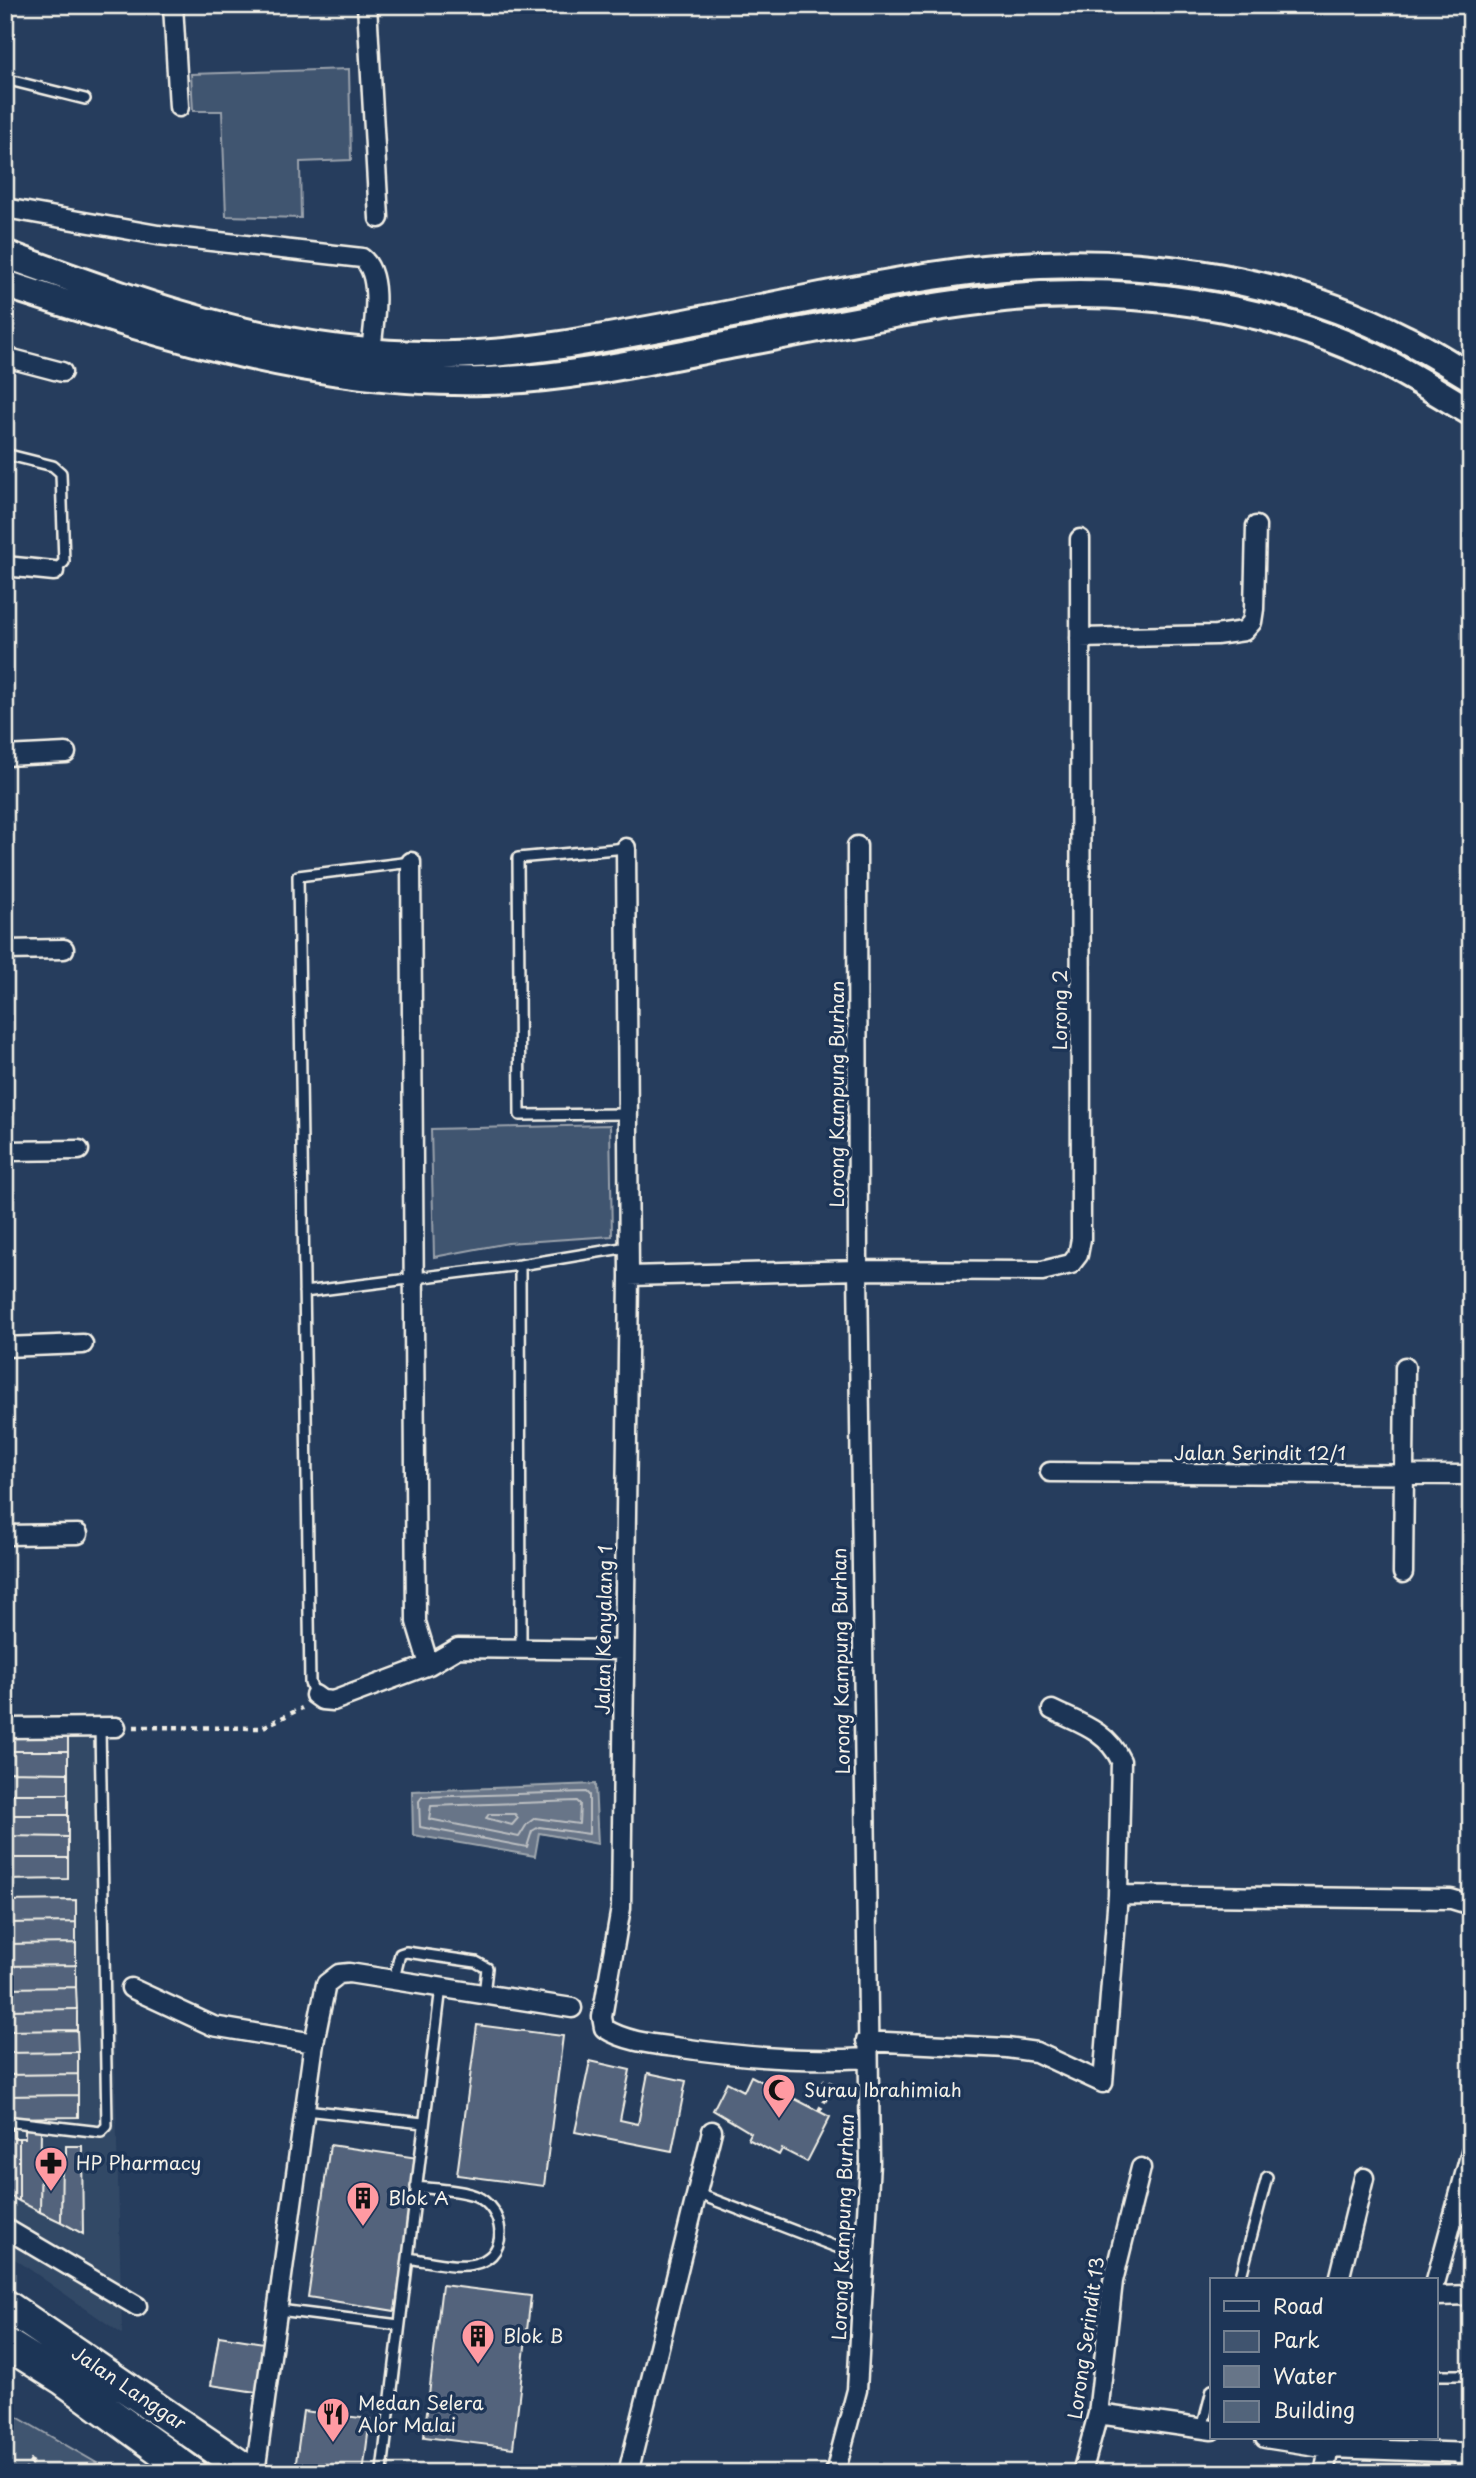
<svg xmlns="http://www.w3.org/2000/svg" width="1476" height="2478" font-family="'Playpen Sans',sans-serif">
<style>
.built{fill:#334966}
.green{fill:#40546f;stroke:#9aa2ac;stroke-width:2}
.water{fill:#677588;stroke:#9fa7ae;stroke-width:2}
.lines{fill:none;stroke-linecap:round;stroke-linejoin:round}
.shore{stroke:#bcbfc2;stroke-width:2}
.building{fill:#52647b;stroke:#f4f1e8;stroke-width:2}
.lane-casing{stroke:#f4f1e8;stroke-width:14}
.street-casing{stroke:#f4f1e8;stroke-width:23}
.secondary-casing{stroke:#f4f1e8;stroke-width:32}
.primary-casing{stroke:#f4f1e8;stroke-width:35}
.path{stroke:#f4f1e8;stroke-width:4.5;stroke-dasharray:5 5;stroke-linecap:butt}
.lane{stroke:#1d3557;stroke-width:9}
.street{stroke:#1d3557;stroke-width:18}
.secondary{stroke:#1d3557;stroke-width:26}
.primary{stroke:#1d3557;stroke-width:30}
.labels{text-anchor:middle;stroke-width:7;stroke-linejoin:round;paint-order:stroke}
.street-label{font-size:19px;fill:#f4f1e8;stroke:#1d3557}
.poi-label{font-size:19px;fill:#f4f1e8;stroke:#1d3557;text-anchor:start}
</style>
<rect width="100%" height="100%" fill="#263d5d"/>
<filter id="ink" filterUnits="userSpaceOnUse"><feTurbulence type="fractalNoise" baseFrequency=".0143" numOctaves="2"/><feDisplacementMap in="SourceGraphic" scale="14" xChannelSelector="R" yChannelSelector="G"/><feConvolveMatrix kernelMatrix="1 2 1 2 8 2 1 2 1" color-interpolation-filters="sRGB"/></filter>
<g filter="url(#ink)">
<!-- built -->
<path class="built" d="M5 1720H106L122 2334 5 2252Z"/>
<!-- green -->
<path class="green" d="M349 69 351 160 300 162 301 218 226 216 222 111H193L191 74Z
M610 1125 612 1236 508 1243 434 1257 431 1129Z
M5 2410 114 2473H5Z"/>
<!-- water -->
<path class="water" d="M595 1784 598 1844 539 1833 535 1856 413 1835 412 1791Z"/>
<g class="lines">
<!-- shore -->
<path class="shore" d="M586 1792 589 1795V1834L539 1827 532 1831 527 1847 420 1827 419 1801 422 1797Z
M577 1801 580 1804 579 1824 535 1818 527 1824 519 1837 429 1819 431 1806Z
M515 1814 518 1818 512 1825 486 1818 489 1814Z"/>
</g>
<!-- building -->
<path class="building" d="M68 1729V1751H5V1730Z
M5 1751H68V1773L5 1772Z
M5 1772 68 1773V1794H5Z
M5 1794H68V1815H5Z
M5 1815H68V1837L5 1836Z
M5 1836 68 1837V1858H5Z
M5 1858H68V1879L5 1880Z
M76 1900V1922L5 1923V1901Z
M76 1922V1943L5 1944V1923Z
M76 1943V1965L5 1966V1944Z
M76 1965V1987L5 1988V1966Z
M76 1987 77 2009 5 2010V1988Z
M77 2009V2030L5 2031V2010Z
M477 2025 563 2036 544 2186 457 2175Z
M77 2030 78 2052 5 2053V2031Z
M78 2052V2074L5 2075V2053Z
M590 2061 630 2070 620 2120 638 2124 648 2073 686 2081 672 2151 575 2132Z
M78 2074V2095L6 2096 5 2075Z
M751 2076 830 2117 807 2162 782 2149 779 2155 748 2139 751 2133 713 2110 727 2082 744 2091Z
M78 2095V2117L6 2118V2096Z
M25 2127 41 2128 40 2212 19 2201V2138H25Z
M5 2129H13V2138H19V2201L5 2193Z
M330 2145 418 2158 395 2311 308 2297Z
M66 2146H82L83 2234 61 2222 62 2157H66Z
M41 2147H54L55 2157H62L61 2222 40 2212Z
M442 2285 531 2296 513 2448 424 2437Z
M219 2336 264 2343 256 2392 211 2385Z
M303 2411 370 2419 363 2473 295 2469Z"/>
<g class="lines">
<defs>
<path id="lane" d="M5 79 85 99
M5 454 53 466 61 473 64 562 54 571
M626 848 518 858 520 1115 628 1114
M520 1265 521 1647
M304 1292 520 1265 628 1247
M315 1695 310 1683 298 876 411 862
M394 1979 400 1954 406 1952 476 1962 487 1968 484 1995
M305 2110 423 2123
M5 2121 101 2132 107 2126 100 1727
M696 2193 865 2258
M1452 2221 1471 2220
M408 2258C430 2261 462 2271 483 2261 512 2247 501 2202 470 2194 454 2189 434 2189 416 2187
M1240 2280 1267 2177
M279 2310 399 2325
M1436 2375H1471
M1202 2429 1212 2390
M1460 2453V2473
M382 2471 441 1987"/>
<path id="street" d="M173 5 179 107
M367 5 379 218
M5 208 158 235 362 258C385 276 372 333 370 361
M5 357 62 372
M5 566 54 571
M1080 638 1216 635 1244 631 1252 622 1254 609 1256 526
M5 756 66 753
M626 848 629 1276 621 1908 602 2017 604 2028C624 2041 651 2044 675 2047 740 2057 802 2062 867 2058
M411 862 416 1622 429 1665
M5 950 64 949
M5 1151 79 1150
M629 1276 858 1270 1042 1271 1071 1264 1078 1255 1081 1239 1080 539
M5 1347 83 1344
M1050 1472 1471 1475
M5 1535 78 1534
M1403 1573 1405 1367
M315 1695 322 1700 333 1701 429 1665 458 1648 624 1650
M1052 1710C1081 1724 1107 1731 1121 1761L1118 1895
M5 1728 116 1727
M131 1988 213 2026 314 2043
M866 2041 1007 2048 1036 2052 1103 2083 1118 1895 1451 1899 1471 1905
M5 2228 137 2306
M1339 2280 1364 2178
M1436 2280 1471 2152
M1436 2296 1471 2295
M1098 2414 1212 2430
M1265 2438 1329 2448 1471 2453
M255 2473 314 2043 326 1984 339 1974 349 1973 572 2008
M628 2473 712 2131
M835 2473 857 2390 870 2162 858 1270 857 846
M1082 2473 1098 2414 1113 2281 1141 2168
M1324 2473 1329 2448"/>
<path id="secondary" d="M5 254C156 309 290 359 453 355 537 353 619 335 701 320 795 302 889 280 984 269 1124 254 1279 274 1405 339 1428 350 1449 364 1471 377
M5 284C166 336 313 385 485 381 571 379 656 359 740 343 821 328 903 310 986 300 1120 283 1272 303 1392 366 1419 380 1445 397 1471 412"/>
<path id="primary" d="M5 2305 251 2473
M5 2343 64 2380 192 2473"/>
</defs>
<!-- lane casing -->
<use href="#lane" class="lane-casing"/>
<!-- street casing -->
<use href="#street" class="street-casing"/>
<!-- secondary casing -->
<use href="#secondary" class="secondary-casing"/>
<!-- primary casing -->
<use href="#primary" class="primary-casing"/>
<!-- path -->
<path class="path" d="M134 1727 261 1728 302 1708
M819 2111 833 2085 823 2080
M5 2457 10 2448
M25 2473 33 2459
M53 2473 55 2470"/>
<!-- lane -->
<use href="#lane" class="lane"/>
<!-- street -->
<use href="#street" class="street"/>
<!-- secondary -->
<use href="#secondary" class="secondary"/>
<!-- primary -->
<use href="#primary" class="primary"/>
</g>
</g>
<!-- icons -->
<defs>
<symbol id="mosque-pin" viewBox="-11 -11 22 30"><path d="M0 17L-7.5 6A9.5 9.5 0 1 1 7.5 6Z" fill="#ff9aa2" stroke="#1d3557"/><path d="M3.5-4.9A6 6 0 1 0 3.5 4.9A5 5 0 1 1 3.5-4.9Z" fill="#111"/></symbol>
<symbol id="pharmacy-pin" viewBox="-11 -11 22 30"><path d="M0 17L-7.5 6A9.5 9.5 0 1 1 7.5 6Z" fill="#ff9aa2" stroke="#1d3557"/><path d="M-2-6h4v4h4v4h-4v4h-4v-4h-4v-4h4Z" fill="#111"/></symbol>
<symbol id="building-pin" viewBox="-11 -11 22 30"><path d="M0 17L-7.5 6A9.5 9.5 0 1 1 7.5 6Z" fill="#ff9aa2" stroke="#1d3557"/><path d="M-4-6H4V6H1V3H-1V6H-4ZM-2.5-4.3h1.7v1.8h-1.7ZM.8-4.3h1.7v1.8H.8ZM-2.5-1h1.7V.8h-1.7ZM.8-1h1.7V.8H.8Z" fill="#111"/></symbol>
<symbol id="restaurant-pin" viewBox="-11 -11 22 30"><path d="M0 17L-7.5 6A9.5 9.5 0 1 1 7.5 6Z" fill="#ff9aa2" stroke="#1d3557"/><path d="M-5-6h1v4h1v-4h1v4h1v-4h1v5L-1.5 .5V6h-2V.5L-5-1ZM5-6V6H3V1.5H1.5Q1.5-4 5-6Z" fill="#111"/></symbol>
</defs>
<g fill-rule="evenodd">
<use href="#mosque-pin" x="760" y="2071" width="38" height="52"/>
<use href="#pharmacy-pin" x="32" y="2144" width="38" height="52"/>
<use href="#building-pin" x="344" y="2179" width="38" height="52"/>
<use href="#building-pin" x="459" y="2317" width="38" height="52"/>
<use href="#restaurant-pin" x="314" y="2395" width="38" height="52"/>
</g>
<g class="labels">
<!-- street labels -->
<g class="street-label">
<text transform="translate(1060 1010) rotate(-90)" y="7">Lorong 2</text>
<text transform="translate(837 1094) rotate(-90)" y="7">Lorong Kampung Burhan</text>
<text x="1260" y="1460">Jalan Serindit 12/1</text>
<text transform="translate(604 1630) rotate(-89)" y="7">Jalan Kenyalang 1</text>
<text transform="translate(841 1661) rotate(-91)" y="7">Lorong Kampung Burhan</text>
<text transform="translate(843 2227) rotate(-88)" y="7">Lorong Kampung Burhan</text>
<text transform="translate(1086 2338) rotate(-82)" y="7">Lorong Serindit 13</text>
<text transform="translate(129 2388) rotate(34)" y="7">Jalan Langgar</text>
</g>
<!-- poi labels -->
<g class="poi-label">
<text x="804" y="2097">Surau Ibrahimiah</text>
<text x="76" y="2170">HP Pharmacy</text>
<text x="388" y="2205">Blok A</text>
<text x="503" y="2343">Blok B</text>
<text x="358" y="2410">Medan Selera<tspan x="358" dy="22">Alor Malai</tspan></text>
</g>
</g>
<!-- margin -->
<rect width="1476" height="2478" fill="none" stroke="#1d3557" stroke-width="28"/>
<rect x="14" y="14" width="1448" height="2450" fill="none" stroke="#f4f1e8" stroke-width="2.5" filter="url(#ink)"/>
<!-- legend -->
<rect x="1210" y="2278" width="228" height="161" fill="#1d3557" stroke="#738091" stroke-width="2"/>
<rect x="1224" y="2301" width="35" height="10" fill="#1d3557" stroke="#738091" stroke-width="2"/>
<text x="1273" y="2314" font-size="21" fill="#f4f1e8">Road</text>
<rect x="1224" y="2331" width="35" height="21" fill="#40546f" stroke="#738091" stroke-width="2"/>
<text x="1273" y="2348" font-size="21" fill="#f4f1e8">Park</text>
<rect x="1224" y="2366" width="35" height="21" fill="#677588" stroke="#738091" stroke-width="2"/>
<text x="1273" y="2384" font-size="21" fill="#f4f1e8">Water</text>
<rect x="1224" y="2401" width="35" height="21" fill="#52647b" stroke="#738091" stroke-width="2"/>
<text x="1273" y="2418" font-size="21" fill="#f4f1e8">Building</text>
</svg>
